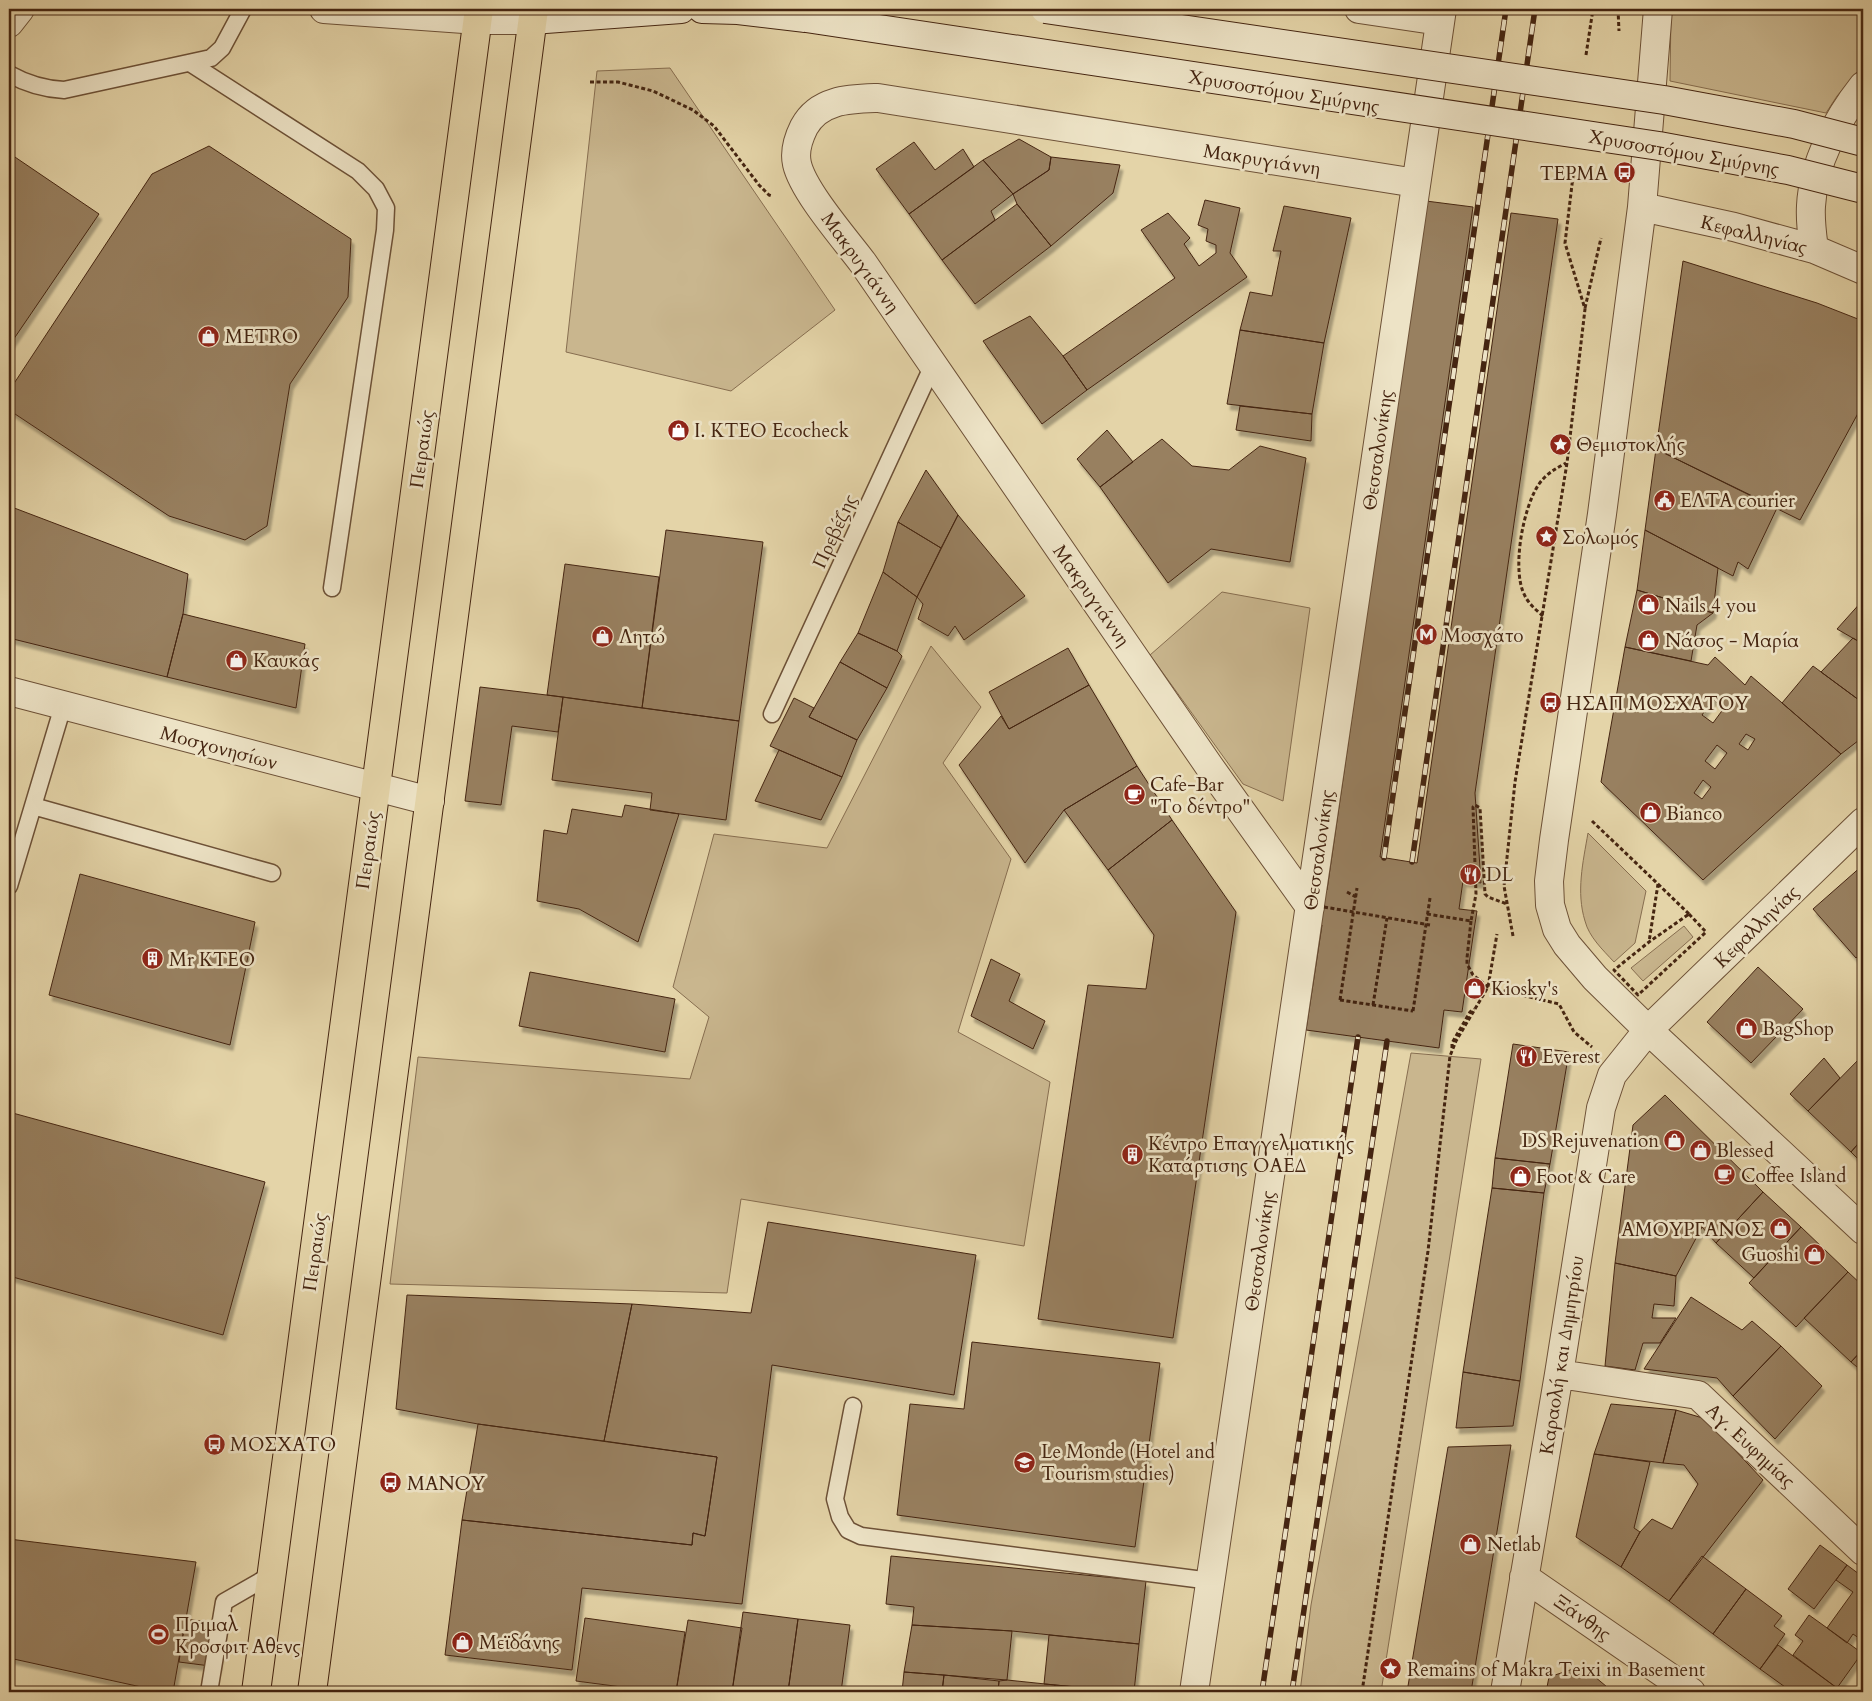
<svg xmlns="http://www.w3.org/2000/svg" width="1872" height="1701" font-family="Cardo,serif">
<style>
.green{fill:#c9b68e;stroke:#876e50}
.building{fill:#988060;stroke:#452511;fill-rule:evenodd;filter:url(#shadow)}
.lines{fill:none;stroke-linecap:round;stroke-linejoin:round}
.service-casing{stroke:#6d5137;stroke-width:19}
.minor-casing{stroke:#6d5137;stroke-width:30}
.tertiary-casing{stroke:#6d5137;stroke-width:30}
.secondary-casing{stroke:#452511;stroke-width:30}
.primary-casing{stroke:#452511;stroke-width:30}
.path{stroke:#452511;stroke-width:3;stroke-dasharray:4 2.5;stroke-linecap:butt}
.service{stroke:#ede3c6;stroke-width:16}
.minor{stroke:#ede3c6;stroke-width:28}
.tertiary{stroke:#ede3c6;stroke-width:28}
.secondary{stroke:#ede3c6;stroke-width:28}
.primary{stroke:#e4d4a8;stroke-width:28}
.rail-casing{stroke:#452511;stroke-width:5.5}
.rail{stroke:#ede3c6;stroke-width:4;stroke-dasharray:11;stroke-linecap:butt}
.secondary-bridge-casing{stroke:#452511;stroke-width:30;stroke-linecap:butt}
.path-bridge{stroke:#452511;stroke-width:3;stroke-dasharray:4 2.5;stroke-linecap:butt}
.secondary-bridge{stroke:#ede3c6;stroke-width:28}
.labels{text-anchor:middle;stroke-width:5;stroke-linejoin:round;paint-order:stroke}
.street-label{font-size:19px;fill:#452511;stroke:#ede3c6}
.poi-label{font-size:19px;fill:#452511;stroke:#ede3c6;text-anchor:start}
</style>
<defs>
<filter id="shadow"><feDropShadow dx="3" dy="5.5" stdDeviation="1" flood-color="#0004"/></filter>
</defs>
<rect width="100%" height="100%" fill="#e4d4a8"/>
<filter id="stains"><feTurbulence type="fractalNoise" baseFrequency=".004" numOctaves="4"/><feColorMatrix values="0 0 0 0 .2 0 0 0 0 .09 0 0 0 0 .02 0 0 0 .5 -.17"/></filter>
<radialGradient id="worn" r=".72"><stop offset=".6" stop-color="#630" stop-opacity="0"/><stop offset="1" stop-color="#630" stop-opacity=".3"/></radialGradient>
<!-- green -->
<path class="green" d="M1671 9H1863V65L1837 96 1826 113 1670 81Z
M670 68 835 310 731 391 566 352 597 71Z
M1222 592 1310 608 1283 801 1243 784 1150 655Z
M931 646 981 707 943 763 1011 859 958 1032 1050 1082 1024 1246 741 1199 727 1293 390 1284 418 1057 690 1079 709 1017 673 987 714 834 827 848Z
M1588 833 1646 891 1635 943 1614 962C1603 950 1589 937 1585 921 1576 892 1583 862 1588 833Z
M1684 926 1693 937 1643 981 1631 968Z
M1411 1053 1481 1059 1381 1692H1300L1311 1605Z"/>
<!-- building -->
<path class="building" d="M1019 139 1051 157 1049 170 1013 194 983 160Z
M914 142 935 170 963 149 974 167 909 214 876 169Z
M209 146 351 239 348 297 290 384 267 526 245 540 169 516 9 410V391L152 174Z
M9 153 99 214 9 346Z
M1051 157 1120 165 1113 193 1051 246 1017 204 1013 194 1049 170Z
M983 160 1013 194 991 211 995 220 942 260 909 214Z
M1205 200 1240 208 1230 253 1247 277 1087 390 1063 356 1175 278 1141 230 1168 213 1190 238 1184 244 1199 266 1216 253V245L1206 241 1208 229 1198 225Z
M1426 201 1473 207 1380 857 1417 863 1511 213 1558 219 1475 793 1481 883 1463 881 1459 909 1477 911 1474 930 1462 1012 1444 1010 1439 1048 1306 1030 1322 925 1309 923 1315 889 1327 890Z
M1017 204 1051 246 975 304 942 260Z
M1284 206 1351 218 1324 343 1240 330 1250 292 1272 296 1281 251H1273Z
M1683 261 1817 303 1863 321V407L1862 406 1800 520 1656 449Z
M1030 316 1063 356 1087 390 1042 424 983 341Z
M1240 330 1324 343 1312 414 1227 404Z
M1240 406 1312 414 1311 441 1236 430Z
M1107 430 1133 462 1100 487 1077 459Z
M1162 439 1192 466 1229 470 1260 446 1306 458 1290 562 1211 549 1168 583 1100 487Z
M1656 449 1777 508 1748 569 1738 562 1733 576 1645 530Z
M926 470 958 515 941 548 898 522Z
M9 506 188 574 183 614 167 677 9 638Z
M958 515 1025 596 964 640 955 626 948 636 918 619 923 604 917 597Z
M898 522 941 548 917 597 883 572Z
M666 530 763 542 739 721 642 708Z
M1645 530 1718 568 1713 613 1637 590Z
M565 564 659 577 642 708 547 695Z
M883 572 917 597 897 651 858 633Z
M1637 590 1713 613 1697 625 1691 661 1625 647Z
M1863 600V644L1837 629Z
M183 614 305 644 296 708 167 677Z
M858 633 897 651 902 656 887 688 840 662Z
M1853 638 1863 644V703L1821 672Z
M1625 647 1708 665 1715 657 1745 685 1751 676 1841 754 1703 880 1601 782ZM1713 699 1724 708 1713 723 1702 715ZM1746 734 1755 739 1748 750 1739 744ZM1717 745 1727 753 1715 769 1705 761ZM1703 780 1711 787 1702 799 1694 793Z
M1068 648 1089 685 1009 729 989 692Z
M840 662 887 688 857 740 809 717Z
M1813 666 1863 703V737L1841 754 1782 703Z
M1089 685 1137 766 1064 810 1025 863 959 765 1001 716 1009 729Z
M480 687 563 697 558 732 512 726 501 805 465 801Z
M563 697 739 721 726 820 650 810 652 793 552 780Z
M794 698 814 708 809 717 857 740 842 777 770 746Z
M779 750 842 777 821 820 755 801Z
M1137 766 1172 820 1108 870 1064 810Z
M625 805 679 814 638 942 579 909 537 901 544 830 567 834 572 809 622 817Z
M1172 820 1236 912 1173 1338 1038 1319 1088 985 1146 989 1154 935 1108 870Z
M1863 865V951L1856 958 1813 909Z
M80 874 255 922 230 1045 49 995Z
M991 959 1020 974 1009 1001 1045 1021 1033 1049 971 1016Z
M1758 967 1803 1009 1751 1063 1707 1022Z
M530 972 675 999 665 1052 519 1026Z
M1513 1044 1569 1052 1550 1164 1495 1158Z
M1863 1055V1138L1851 1152 1808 1111Z
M1824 1058 1840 1078 1808 1111 1790 1094Z
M1665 1095 1763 1192 1716 1243 1702 1227 1676 1276 1615 1263 1633 1125Z
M9 1112 265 1182 223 1335 9 1276Z
M1863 1138V1164L1851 1152Z
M1495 1158 1550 1164 1544 1193 1492 1188Z
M1492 1188 1544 1193 1520 1381 1463 1372Z
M1763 1192 1801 1227 1754 1278 1716 1243Z
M768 1222 976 1255 954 1395 772 1365 742 1604 582 1588 572 1670 445 1655 462 1520 692 1545 693 1533 705 1536 717 1457 604 1441 632 1304 751 1313Z
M1801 1227 1848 1272 1796 1327 1749 1283Z
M1615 1263 1676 1276 1674 1306 1654 1304 1652 1318H1676L1660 1343H1643L1635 1370 1605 1366Z
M1848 1272 1863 1286V1349L1851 1362 1804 1318Z
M407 1295 632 1304 604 1441 478 1424 396 1409Z
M1691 1297 1742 1330 1752 1321 1781 1346 1733 1396 1717 1378 1644 1369Z
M972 1342 1160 1363 1135 1547 897 1515 910 1404 964 1409Z
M1781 1346 1822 1386 1775 1439 1733 1396Z
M1863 1349V1372L1851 1362Z
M1463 1372 1520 1381 1513 1426 1456 1428Z
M1611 1404 1676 1410 1663 1463 1594 1454Z
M1676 1410 1706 1419 1763 1480 1669 1601 1621 1567 1640 1532 1652 1519 1672 1529 1698 1484 1684 1465 1663 1463Z
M478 1424 717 1457 705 1536 693 1533 692 1545 462 1520Z
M1511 1445 1471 1692H1407L1448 1447Z
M1594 1454 1650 1462 1634 1528 1640 1532 1621 1567 1576 1537Z
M9 1539 196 1562 173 1692H164L9 1658Z
M1820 1545 1847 1565 1814 1609 1788 1589Z
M891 1556 1146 1581 1139 1644 1012 1631 912 1625 914 1607 886 1604Z
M1702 1556 1746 1589 1713 1634 1669 1601Z
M1847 1565 1863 1577V1641L1853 1634 1847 1643 1827 1628 1853 1592 1836 1580Z
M1746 1589 1782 1616 1774 1626 1785 1634 1760 1669 1713 1634Z
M743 1612 798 1619 788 1692H732Z
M1809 1615 1862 1653 1837 1688 1793 1655 1803 1641 1795 1635Z
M585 1618 685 1632 676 1692H660L576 1681Z
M185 1619 224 1624 218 1667 179 1662Z
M798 1619 850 1625 841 1692H788Z
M688 1620 742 1628 732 1692H676Z
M912 1625 1012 1631 1007 1680 904 1672Z
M1049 1635 1139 1644 1134 1692 1044 1684Z
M1778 1645 1837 1688 1833 1692H1792L1760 1669Z
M1582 1666 1613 1692H1546L1549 1677Z
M904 1672 944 1675 942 1692H902Z
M944 1675 999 1681 998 1692H942Z
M1007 1680 1055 1685 1054 1692H998L999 1681Z
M1055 1685 1124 1692H1054Z"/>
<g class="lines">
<defs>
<path id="service" d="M190 63 358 171 376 189 386 208 385 230 332 588
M9 74C27 84 43 89 64 90L211 58 222 48 243 9
M772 714 933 365
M33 806 272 873
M9 886 63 706
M853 1406 835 1499 840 1517 848 1530 861 1536 1211 1581
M209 1692 224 1602 271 1575"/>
<path id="minor" d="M1359 9 1440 21
M1658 9 1642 207 1602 514 1554 840 1549 881 1550 905 1557 929 1567 945 1595 978 1648 1030 1863 1230
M9 23 20 9
M1642 207 1734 227 1814 249 1863 270
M1814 249C1812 234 1810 221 1811 206 1813 163 1837 119 1863 86
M9 691 430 801
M1310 907 1209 766 863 263C845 239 803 191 797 164 794 151 798 139 804 127 819 99 850 99 878 98L1416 183
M1559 1374 1698 1395 1863 1551
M1524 1577 1691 1692
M1194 1692 1442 9
M1505 1692 1559 1374 1601 1108 1612 1075 1648 1030 1863 822"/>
<path id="tertiary" d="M324 9 478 20H532"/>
<path id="secondary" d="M702 9 738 10 806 18
M532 20 681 9"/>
<path id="primary" d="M256 1692 479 9
M312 1692 534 9"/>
</defs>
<!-- service casing -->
<use href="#service" class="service-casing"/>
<!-- minor casing -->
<use href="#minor" class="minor-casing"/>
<!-- tertiary casing -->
<use href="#tertiary" class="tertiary-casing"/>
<!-- secondary casing -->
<use href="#secondary" class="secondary-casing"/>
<!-- primary casing -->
<use href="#primary" class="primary-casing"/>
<!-- path -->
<path class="path" d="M1618 9 1619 31
M1586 55 1593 9
M590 82H618L653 91 693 110 714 126 759 185 769 195 772 196
M1585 308 1601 238
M1543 616C1536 610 1529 604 1525 596 1511 571 1523 507 1539 484 1546 474 1555 469 1566 463
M1592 821 1658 884 1649 942
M1658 884 1689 914
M1347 892 1356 897
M1427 914 1471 921 1476 894 1473 807 1475 805 1480 808 1485 894 1488 897 1507 904
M1689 914 1706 932 1638 995 1614 970 1649 942Z
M1471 921 1467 958V964L1473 975 1488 987 1559 1004 1574 1032 1592 1047
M1513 936 1504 886 1515 782 1567 463 1585 309 1565 243 1574 168
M1340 1000 1357 888
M1373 1005 1387 918
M1413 1011 1430 898
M1452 1048V1043L1470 1012 1474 1009
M1362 1692 1428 1251 1450 1056 1456 1041 1488 987 1497 934"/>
<!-- service -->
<use href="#service" class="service"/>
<!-- minor -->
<use href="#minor" class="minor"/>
<!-- tertiary -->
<use href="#tertiary" class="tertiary"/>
<!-- secondary -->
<use href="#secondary" class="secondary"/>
<!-- primary -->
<use href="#primary" class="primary"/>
<defs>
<path id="rail" d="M1384 858 1506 9
M1412 862 1535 9
M1262 1692 1358 1037
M1292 1692 1387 1041"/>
</defs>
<!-- rail casing -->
<use href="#rail" class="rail-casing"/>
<!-- rail -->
<use href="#rail" class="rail"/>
<defs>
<path id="secondary-bridge" d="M1045 9 1664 100 1794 124 1863 142
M806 18 1659 146 1788 170 1863 189"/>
</defs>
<!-- secondary-bridge casing -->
<use href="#secondary-bridge" class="secondary-bridge-casing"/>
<!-- path-bridge -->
<path class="path-bridge" d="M1324 907 1430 925
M1340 1000 1413 1011"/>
<!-- secondary-bridge -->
<use href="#secondary-bridge" class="secondary-bridge"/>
</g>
<!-- icons -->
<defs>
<symbol id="bus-disc" viewBox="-11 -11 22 22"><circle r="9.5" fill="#8f2418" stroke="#ede3c6"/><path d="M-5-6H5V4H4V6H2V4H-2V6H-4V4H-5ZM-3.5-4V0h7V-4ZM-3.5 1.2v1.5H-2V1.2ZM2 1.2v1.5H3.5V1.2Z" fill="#fff"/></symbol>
<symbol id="shop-disc" viewBox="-11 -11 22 22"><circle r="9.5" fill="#8f2418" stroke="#ede3c6"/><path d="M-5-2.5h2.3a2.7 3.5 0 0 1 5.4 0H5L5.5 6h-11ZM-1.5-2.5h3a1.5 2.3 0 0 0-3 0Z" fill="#fff"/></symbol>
<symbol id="sight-disc" viewBox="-11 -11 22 22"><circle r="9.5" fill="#8f2418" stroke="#ede3c6"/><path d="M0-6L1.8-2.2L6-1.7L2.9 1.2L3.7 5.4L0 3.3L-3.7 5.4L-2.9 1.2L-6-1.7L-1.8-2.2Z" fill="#fff"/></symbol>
<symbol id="civic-disc" viewBox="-11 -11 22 22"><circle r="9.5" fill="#8f2418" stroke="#ede3c6"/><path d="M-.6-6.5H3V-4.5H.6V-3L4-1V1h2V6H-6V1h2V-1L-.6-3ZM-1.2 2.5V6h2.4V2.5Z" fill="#fff"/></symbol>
<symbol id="metro-disc" viewBox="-11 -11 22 22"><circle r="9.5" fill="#8f2418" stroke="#ede3c6"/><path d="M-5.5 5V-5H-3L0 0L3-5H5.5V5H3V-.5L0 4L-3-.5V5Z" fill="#fff"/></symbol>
<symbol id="cafe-disc" viewBox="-11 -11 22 22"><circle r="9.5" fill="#8f2418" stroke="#ede3c6"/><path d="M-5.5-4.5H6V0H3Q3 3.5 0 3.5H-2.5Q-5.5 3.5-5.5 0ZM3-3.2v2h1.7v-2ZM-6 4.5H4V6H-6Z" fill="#fff"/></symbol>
<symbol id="restaurant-disc" viewBox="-11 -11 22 22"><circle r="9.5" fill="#8f2418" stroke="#ede3c6"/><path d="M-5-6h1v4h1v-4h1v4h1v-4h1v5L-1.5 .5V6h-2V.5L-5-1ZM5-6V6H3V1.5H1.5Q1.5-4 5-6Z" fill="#fff"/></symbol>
<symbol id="building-disc" viewBox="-11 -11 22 22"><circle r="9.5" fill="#8f2418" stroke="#ede3c6"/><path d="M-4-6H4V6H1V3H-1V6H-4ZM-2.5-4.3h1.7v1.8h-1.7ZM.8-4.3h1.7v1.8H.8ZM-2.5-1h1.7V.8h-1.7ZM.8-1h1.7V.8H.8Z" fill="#fff"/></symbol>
<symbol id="school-disc" viewBox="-11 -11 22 22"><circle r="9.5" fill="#8f2418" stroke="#ede3c6"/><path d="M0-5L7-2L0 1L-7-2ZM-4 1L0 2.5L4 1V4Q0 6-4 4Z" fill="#fff"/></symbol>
<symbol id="stadium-disc" viewBox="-11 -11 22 22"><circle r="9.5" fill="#8f2418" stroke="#ede3c6"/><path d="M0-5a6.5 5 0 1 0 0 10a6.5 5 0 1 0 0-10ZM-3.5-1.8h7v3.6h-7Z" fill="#fff"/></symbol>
</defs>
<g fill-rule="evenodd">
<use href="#bus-disc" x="1612" y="160" width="25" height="25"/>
<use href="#shop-disc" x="196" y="324" width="25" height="25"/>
<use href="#shop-disc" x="666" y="418" width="25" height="25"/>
<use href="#sight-disc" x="1548" y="432" width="25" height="25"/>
<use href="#civic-disc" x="1652" y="488" width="25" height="25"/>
<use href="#sight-disc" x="1534" y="524" width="25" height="25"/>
<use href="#shop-disc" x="1636" y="592" width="25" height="25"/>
<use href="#metro-disc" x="1414" y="622" width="25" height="25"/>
<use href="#shop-disc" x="590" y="624" width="25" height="25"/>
<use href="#shop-disc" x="1636" y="628" width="25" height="25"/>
<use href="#shop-disc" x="224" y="648" width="25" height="25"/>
<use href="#bus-disc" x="1538" y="690" width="25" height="25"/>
<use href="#cafe-disc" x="1122" y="782" width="25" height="25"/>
<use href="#shop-disc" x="1638" y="800" width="25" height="25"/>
<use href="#restaurant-disc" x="1458" y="862" width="25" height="25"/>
<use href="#building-disc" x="140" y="946" width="25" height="25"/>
<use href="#shop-disc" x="1462" y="976" width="25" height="25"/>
<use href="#shop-disc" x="1734" y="1016" width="25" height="25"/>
<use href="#restaurant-disc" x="1514" y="1044" width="25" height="25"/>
<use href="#shop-disc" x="1662" y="1128" width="25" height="25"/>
<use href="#shop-disc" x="1688" y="1138" width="25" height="25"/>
<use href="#building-disc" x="1120" y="1142" width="25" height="25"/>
<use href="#cafe-disc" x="1712" y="1162" width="25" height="25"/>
<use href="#shop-disc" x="1508" y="1164" width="25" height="25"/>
<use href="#shop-disc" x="1768" y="1216" width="25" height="25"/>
<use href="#shop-disc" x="1802" y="1242" width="25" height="25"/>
<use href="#bus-disc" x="202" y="1432" width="25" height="25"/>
<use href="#school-disc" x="1012" y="1450" width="25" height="25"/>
<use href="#bus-disc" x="378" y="1470" width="25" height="25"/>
<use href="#shop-disc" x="1458" y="1532" width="25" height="25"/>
<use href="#stadium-disc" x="146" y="1622" width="25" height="25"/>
<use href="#shop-disc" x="450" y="1630" width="25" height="25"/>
<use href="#sight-disc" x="1378" y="1656" width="25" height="25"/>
</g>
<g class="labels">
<!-- street labels -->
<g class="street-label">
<text transform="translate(1284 91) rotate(9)" y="7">Χρυσοστόμου Σμύρνης</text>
<text transform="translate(1684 152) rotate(10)" y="7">Χρυσοστόμου Σμύρνης</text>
<text transform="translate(1262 159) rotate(9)" y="7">Μακρυγιάννη</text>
<text transform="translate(1754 234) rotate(14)" y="7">Κεφαλληνίας</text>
<text transform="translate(861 262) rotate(54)" y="7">Μακρυγιάννη</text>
<text transform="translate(421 449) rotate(-82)" y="7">Πειραιώς</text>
<text transform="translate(1377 450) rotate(-82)" y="7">Θεσσαλονίκης</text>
<text transform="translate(834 531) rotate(-65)" y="7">Πρεβέζης</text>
<text transform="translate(1092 595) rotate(55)" y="7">Μακρυγιάννη</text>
<text transform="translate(219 747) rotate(15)" y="7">Μοσχονησίων</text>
<text transform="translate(367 850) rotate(-82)" y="7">Πειραιώς</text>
<text transform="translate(1318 850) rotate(-82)" y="7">Θεσσαλονίκης</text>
<text transform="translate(1756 926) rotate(-44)" y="7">Κεφαλληνίας</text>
<text transform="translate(1259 1251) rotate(-82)" y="7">Θεσσαλονίκης</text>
<text transform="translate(314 1252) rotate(-82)" y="7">Πειραιώς</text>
<text transform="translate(1561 1355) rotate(-81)" y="7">Καραολή και Δημητρίου</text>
<text transform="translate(1751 1445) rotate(43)" y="7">Αγ. Ευφημίας</text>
<text transform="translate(1583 1617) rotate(35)" y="7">Ξάνθης</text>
</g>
<!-- poi labels -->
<g class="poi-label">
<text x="1608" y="180" text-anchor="end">ΤΕΡΜΑ</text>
<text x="225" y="343">METRO</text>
<text x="694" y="437">Ι. ΚΤΕΟ Ecocheck</text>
<text x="1576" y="451">Θεμιστοκλής</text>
<text x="1680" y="507">ΕΛΤΑ courier</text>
<text x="1562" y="544">Σολωμός</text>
<text x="1665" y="612">Nails 4 you</text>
<text x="1443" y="642">Μοσχάτο</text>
<text x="619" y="643">Λητώ</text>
<text x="1665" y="647">Νάσος - Μαρία</text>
<text x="253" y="667">Καυκάς</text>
<text x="1566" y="710">ΗΣΑΠ ΜΟΣΧΑΤΟΥ</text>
<text x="1150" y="791">Cafe-Bar<tspan x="1150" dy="22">"Το δέντρο"</tspan></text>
<text x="1666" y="820">Bianco</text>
<text x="1486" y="881">DL</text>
<text x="169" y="966">Mr KTEO</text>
<text x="1491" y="995">Kiosky's</text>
<text x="1762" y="1035">BagShop</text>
<text x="1542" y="1063">Everest</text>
<text x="1659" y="1147" text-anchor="end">DS Rejuvenation</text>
<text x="1148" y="1150">Κέντρο Επαγγελματικής<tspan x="1148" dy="22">Κατάρτισης ΟΑΕΔ</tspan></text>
<text x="1716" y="1157">Blessed</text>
<text x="1741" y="1182">Coffee Island</text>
<text x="1536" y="1183">Foot &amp; Care</text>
<text x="1764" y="1236" text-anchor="end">ΑΜΟΥΡΓΑΝΟΣ</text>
<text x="1799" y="1261" text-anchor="end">Guoshi</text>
<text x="230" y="1451">ΜΟΣΧΑΤΟ</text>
<text x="1041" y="1458">Le Monde (Hotel and<tspan x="1041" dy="22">Tourism studies)</tspan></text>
<text x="407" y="1490">ΜΑΝΟΥ</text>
<text x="1487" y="1551">Netlab</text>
<text x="175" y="1631">Πριμαλ<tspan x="175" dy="22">Κροσφιτ Αθενς</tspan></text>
<text x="479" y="1649">Μεϊδάνης</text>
<text x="1407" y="1676">Remains of Makra Teixi in Basement</text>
</g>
</g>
<!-- margin -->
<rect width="1872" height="1701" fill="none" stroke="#e4d4a8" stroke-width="30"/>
<rect x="10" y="10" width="1852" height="1681" fill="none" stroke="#452511" stroke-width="2.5"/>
<rect x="15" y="15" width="1842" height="1671" fill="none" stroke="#452511"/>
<rect width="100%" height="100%" filter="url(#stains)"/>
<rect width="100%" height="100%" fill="url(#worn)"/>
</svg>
